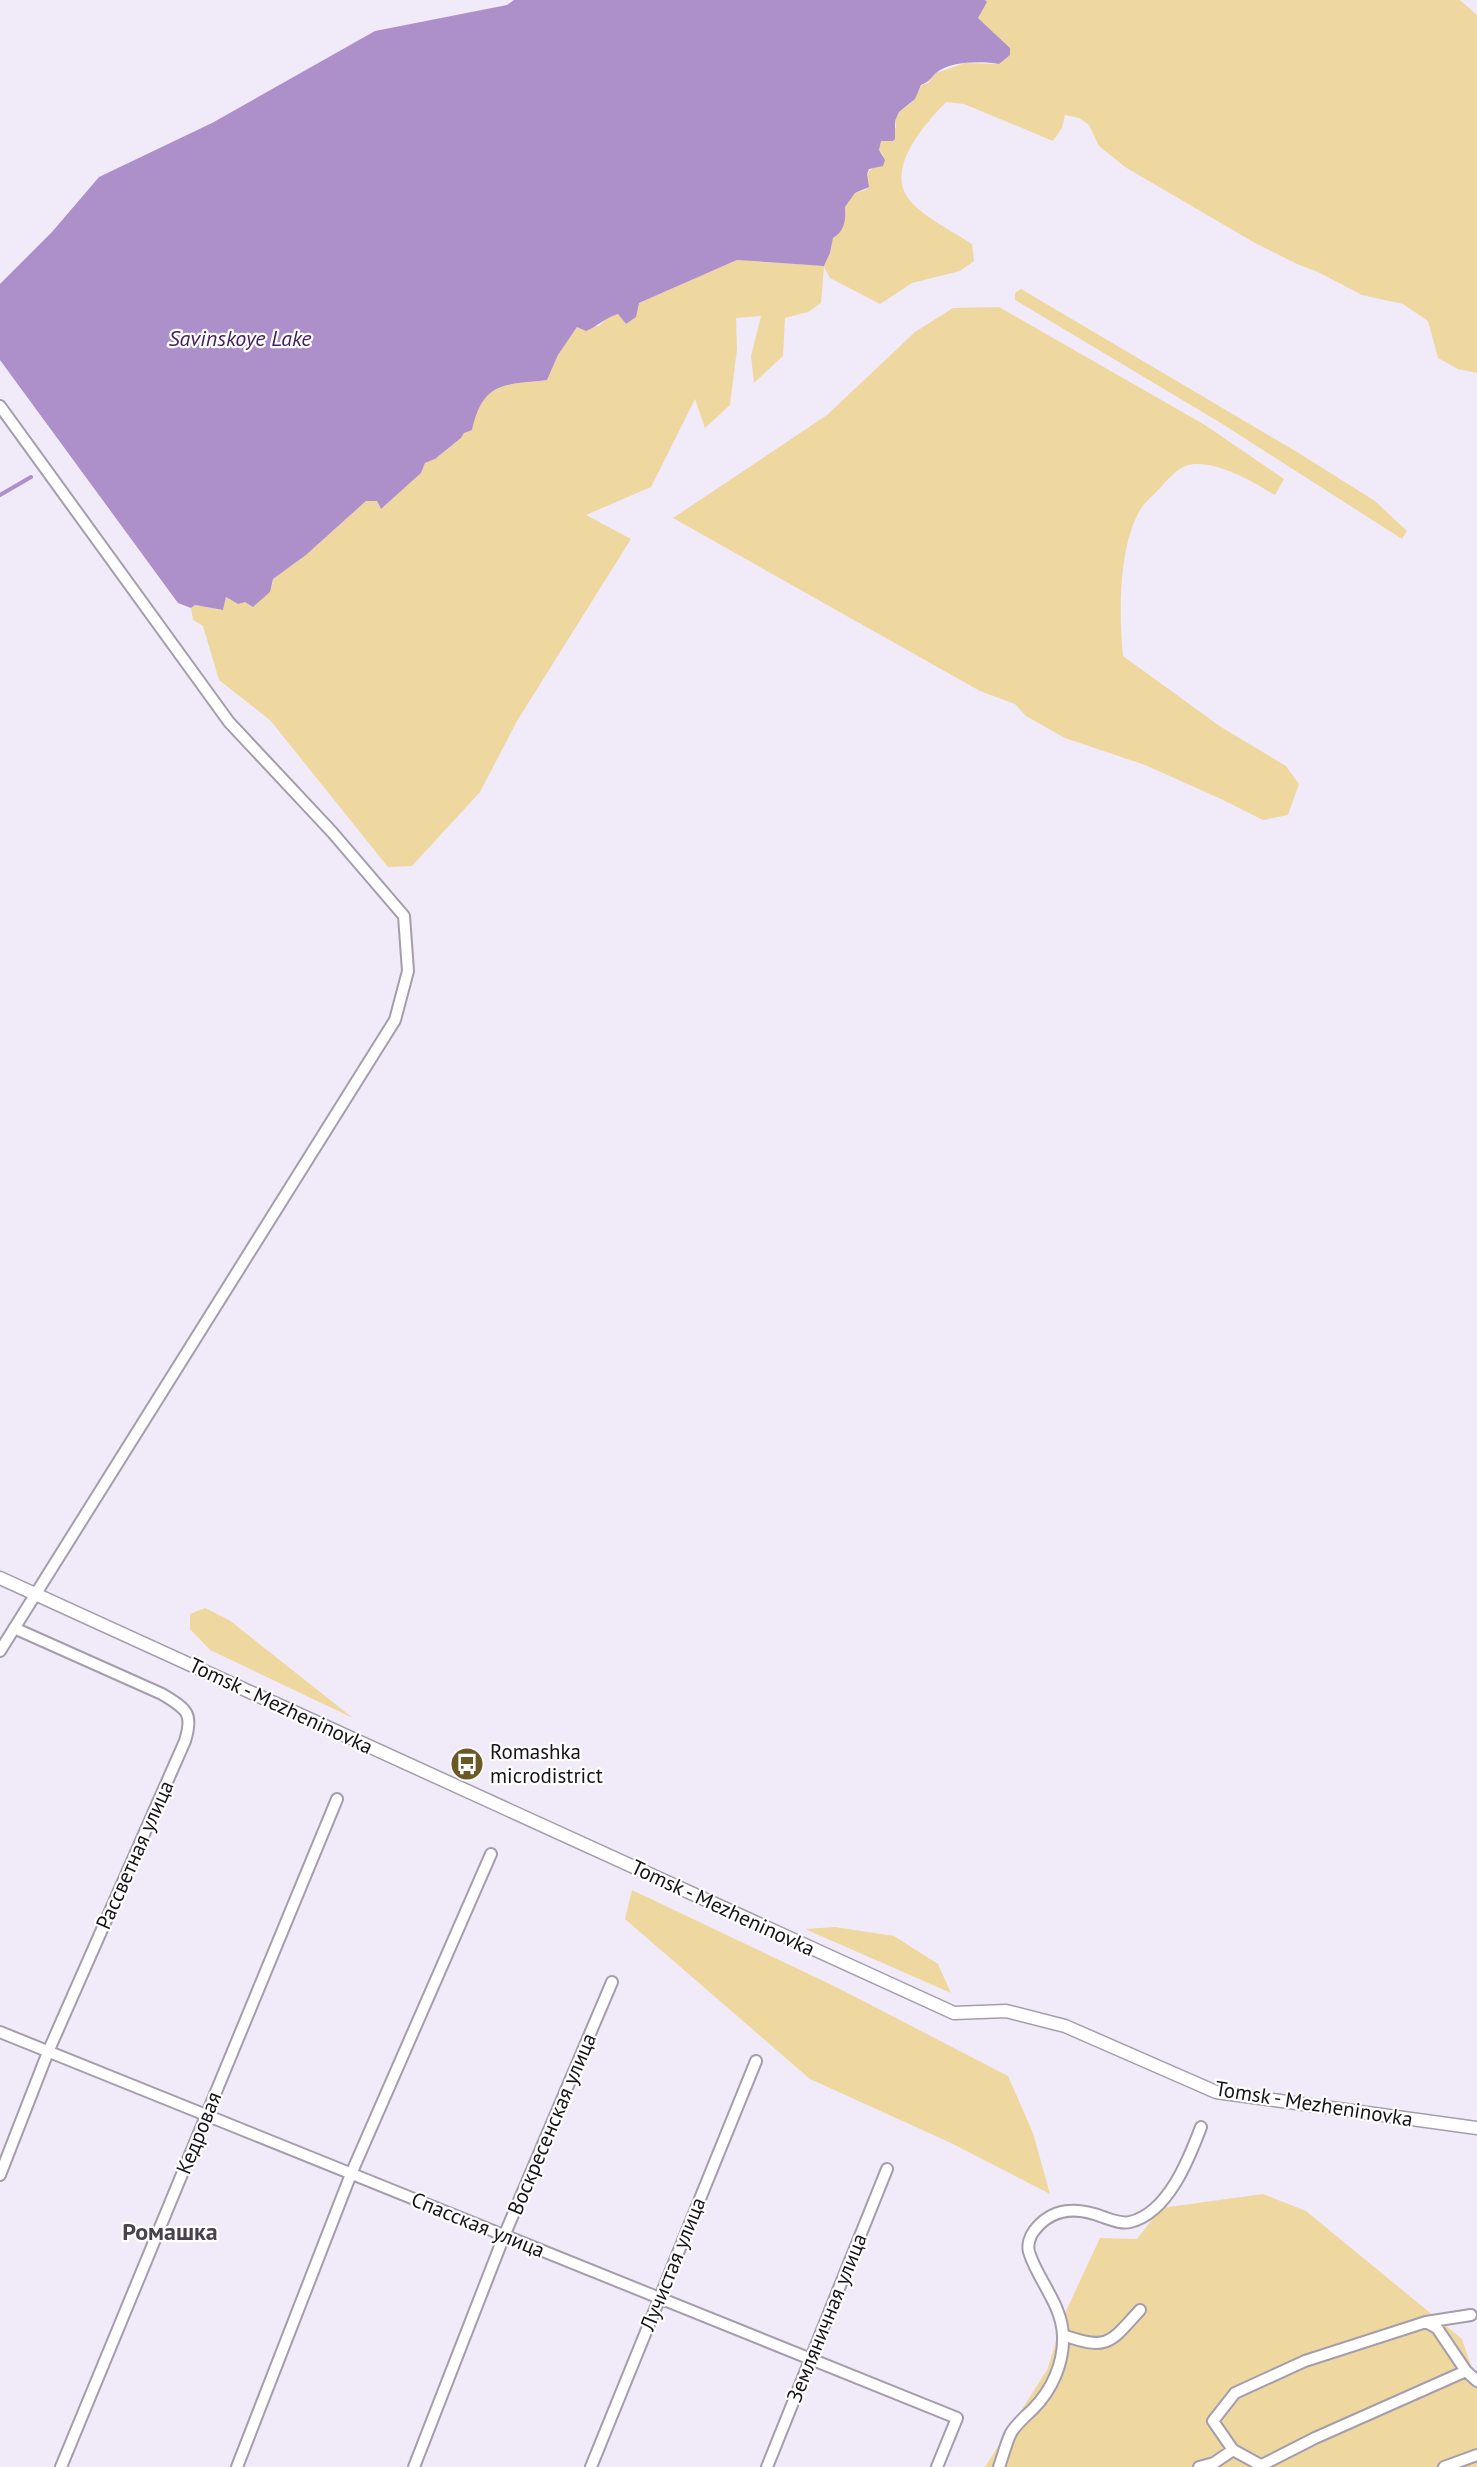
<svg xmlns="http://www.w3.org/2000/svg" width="1477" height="2467" font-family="'PT Sans',sans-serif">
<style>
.green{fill:#efd8a0}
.water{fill:#ad90ca}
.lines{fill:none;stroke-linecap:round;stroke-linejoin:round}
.stream{stroke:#ad90ca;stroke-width:4}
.minor-casing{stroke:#a49dab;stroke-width:14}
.tertiary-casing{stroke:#a49dab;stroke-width:15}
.minor{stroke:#fff;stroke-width:10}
.tertiary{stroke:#fff;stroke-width:12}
.labels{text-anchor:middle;stroke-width:4.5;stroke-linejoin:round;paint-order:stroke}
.street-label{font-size:21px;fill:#161419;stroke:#fff}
.poi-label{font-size:21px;fill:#161419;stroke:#fff;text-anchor:start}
.water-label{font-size:22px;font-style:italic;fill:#472064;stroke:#fff}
.quarter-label{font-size:24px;font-weight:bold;fill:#47424d;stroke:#fff}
</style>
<rect width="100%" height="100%" fill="#f1eaf8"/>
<!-- green -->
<path class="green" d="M985 0H1460L1477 15V373L1458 369 1438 358 1428 321 1403 304 1362 295 1318 272 1297 264 1255 243 1125 167 1099 146 1089 125 1079 118 1065 115 1062 128 1053 141 964 104 946 102C925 124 886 167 908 198 921 216 954 232 972 244L974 261 960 271 912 283 880 304 830 278 824 267 821 303 808 312 785 318 783 356 754 383 751 356 761 316 736 318 737 349 730 405 705 428 695 399 651 487 586 515 631 539 517 721 480 792 412 866 388 867 270 720 219 680 203 626 193 620 191 608 195 605 223 610 226 597 238 604 272 585 273 579 306 555 366 501H377L381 509 421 473 425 463 435 459 461 438 464 433 471 430C483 381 504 385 547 380L558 355 577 327 599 326 608 317 618 314 626 324 639 303 737 260 824 266 830 253 833 238C844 231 846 218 845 207L855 193 866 190 867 174 883 155 879 150 881 140H887L896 127 895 121 899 112 910 104 922 85 928 83 936 73 965 63 999 64 1010 48 978 18 986 2Z
M1021 289 1297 452 1375 501 1407 531 1402 539 1224 425 1015 300V293Z
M999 307 1205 425 1284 479 1275 495C1253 482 1212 457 1185 466 1176 470 1167 480 1161 487 1155 494 1147 500 1142 507 1118 544 1119 614 1123 656L1221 727 1286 766 1299 784 1288 815 1263 820 1221 799 1145 765 1065 738 1026 716 1015 704 980 691 673 518 827 415 915 332 953 308Z
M205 1608 229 1620 353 1718 210 1650 190 1629V1614Z
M632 1890 838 1988 1008 2076 1033 2133 1050 2194 951 2143 810 2079 625 1919Z
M835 1927 894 1936 938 1964 951 1993 805 1929Z
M1263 2194 1306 2211 1462 2339 1477 2384V2467H985L1047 2370 1066 2311 1100 2238 1137 2239 1161 2208Z"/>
<!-- water -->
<path class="water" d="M514 0H985L987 2 978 18 1010 48V55L999 64C983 61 949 61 936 73 931 78 929 82 921 85L915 99 899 112 895 121V139L893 141H881L879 150 885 160 883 166 869 169 867 174 869 187 855 193 845 207C846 219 845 231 833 238L830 253 824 266 737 260 639 303 636 317 626 324 618 314C606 317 598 326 586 331L577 327 558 355 547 380C504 385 483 381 472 430L464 433 461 438 435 459 425 463 421 473 381 509 377 501H366L306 555 273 579 270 592 253 607 245 602 238 604 226 597 223 610 195 605 191 608 178 603 0 360V284L52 232 99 177 212 123 375 31 507 5Z"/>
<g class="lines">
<!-- stream -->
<path class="stream" d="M0 495 31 477"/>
<defs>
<path id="minor" d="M0 406 229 722 332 832 404 916 408 971 395 1020 0 1651
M0 2032 957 2418 937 2467
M0 2175 48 2052 185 1741C194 1712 186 1709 162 1694L14 1628
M1426 2322 1471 2315
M1063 2335C1108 2351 1110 2343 1140 2310
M1262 2465 1315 2438 1466 2371 1477 2381
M61 2467 337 1799
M237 2467 351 2174 491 1854
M414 2467 504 2236 612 1982
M591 2467 756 2061
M767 2467 887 2169
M999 2467C1003 2456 1006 2443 1011 2433 1016 2424 1026 2416 1033 2409 1052 2390 1064 2363 1063 2336 1062 2304 1038 2281 1029 2252 1027 2245 1030 2236 1034 2231 1052 2207 1078 2207 1103 2217 1112 2220 1121 2224 1130 2222 1168 2213 1189 2159 1201 2127
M1199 2467 1214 2463 1233 2450
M1264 2467 1233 2450 1213 2421 1235 2393 1305 2361 1426 2322 1437 2328 1466 2371
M1444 2467 1477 2455"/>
<path id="tertiary" d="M0 1578 954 2013 1006 2011 1065 2026 1216 2092 1477 2128"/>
</defs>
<!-- minor casing -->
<use href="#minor" class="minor-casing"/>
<!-- tertiary casing -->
<use href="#tertiary" class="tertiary-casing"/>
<!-- minor -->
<use href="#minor" class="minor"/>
<!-- tertiary -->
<use href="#tertiary" class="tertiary"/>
</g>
<!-- icons -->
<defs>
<symbol id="bus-disc" viewBox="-11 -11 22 22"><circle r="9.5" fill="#6b5827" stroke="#fff"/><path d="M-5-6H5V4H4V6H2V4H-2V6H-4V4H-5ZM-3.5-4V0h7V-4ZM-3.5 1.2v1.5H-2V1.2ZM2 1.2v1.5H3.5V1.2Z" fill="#fff"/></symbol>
</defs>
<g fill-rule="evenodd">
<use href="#bus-disc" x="448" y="1745" width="38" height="38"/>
</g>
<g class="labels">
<!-- street labels -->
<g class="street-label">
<text transform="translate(281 1706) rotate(25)" y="7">Tomsk - Mezheninovka</text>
<text transform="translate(135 1855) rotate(-66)" y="7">Рассветная улица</text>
<text transform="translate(723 1908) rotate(25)" y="7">Tomsk - Mezheninovka</text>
<text transform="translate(1314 2104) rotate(9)" y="7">Tomsk - Mezheninovka</text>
<text transform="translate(552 2124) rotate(-67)" y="7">Воскресенская улица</text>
<text transform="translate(199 2133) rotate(-68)" y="7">Кедровая</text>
<text transform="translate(478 2225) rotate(22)" y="7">Спасская улица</text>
<text transform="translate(673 2264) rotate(-68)" y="7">Лучистая улица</text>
<text transform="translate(827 2318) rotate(-68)" y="7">Земляничная улица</text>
</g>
<!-- poi labels -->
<g class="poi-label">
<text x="490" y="1759">Romashka<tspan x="490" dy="24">microdistrict</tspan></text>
</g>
<!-- water labels -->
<g class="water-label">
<text x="240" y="346">Savinskoye Lake</text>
</g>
<!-- quarter labels -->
<g class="quarter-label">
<text x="170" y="2240">Ромашка</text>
</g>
</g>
</svg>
